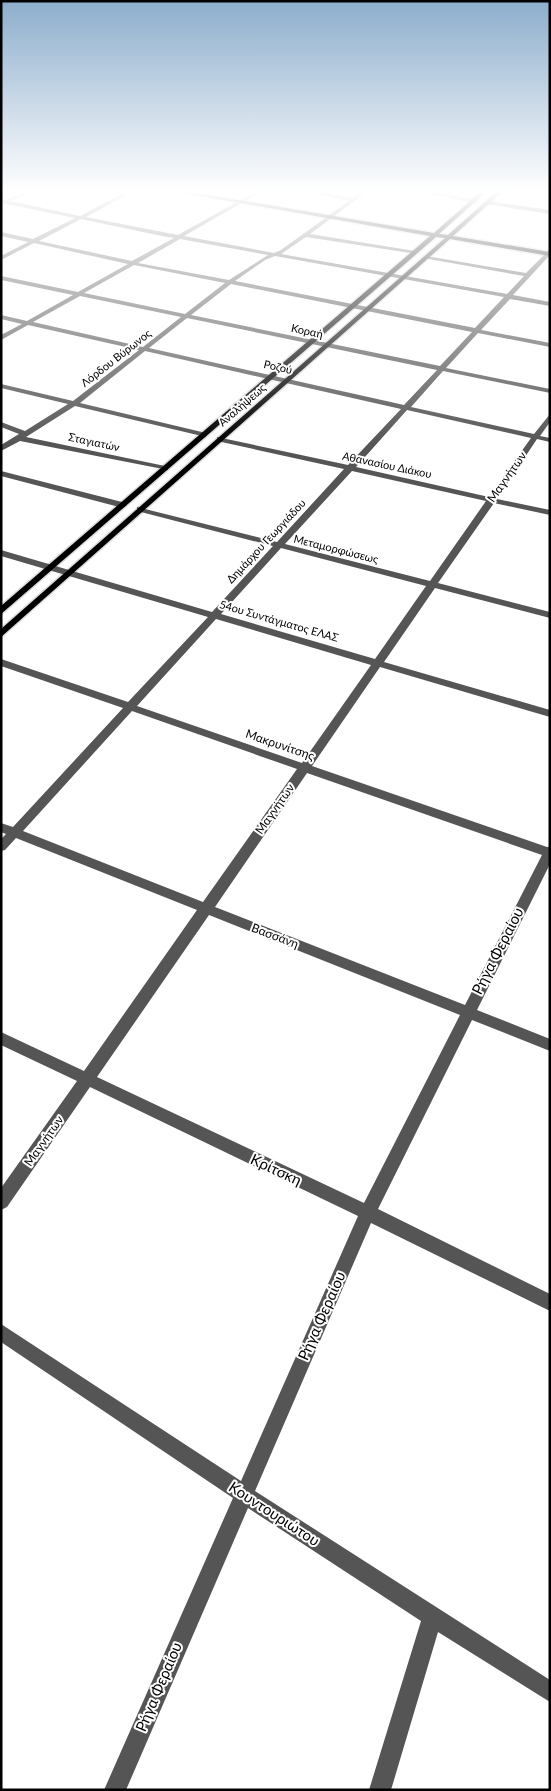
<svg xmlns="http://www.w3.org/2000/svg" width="551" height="1791" font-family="Lato,sans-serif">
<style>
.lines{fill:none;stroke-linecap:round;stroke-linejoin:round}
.major-casing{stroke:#dbdbdb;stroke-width:3}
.minor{fill:#555;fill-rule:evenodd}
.major{fill:#000;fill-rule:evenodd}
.labels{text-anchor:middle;stroke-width:4;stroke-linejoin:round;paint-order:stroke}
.far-street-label{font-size:11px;fill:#000;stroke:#fff}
.street-label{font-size:12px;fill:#000;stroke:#fff}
.near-street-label{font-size:15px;fill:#000;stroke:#fff}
</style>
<rect width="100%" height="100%" fill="#fff"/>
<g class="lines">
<defs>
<path id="major" d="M183 193H197L434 233 479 193H485L439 234 448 235 495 193H501L453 236 550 252V256L450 239 1 637V629L445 238 436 237 1 614V606L430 236Z"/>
</defs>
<!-- major casing -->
<use href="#major" class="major-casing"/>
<!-- minor -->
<path class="minor" d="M22 193H30L11 201 80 216 123 193H130L86 217 178 235 253 193H259L184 236 274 253 281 250 349 201 313 193H326L352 198 359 193H365L310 234 415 251 417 254 306 237 281 254 507 294 524 276 423 258 426 256 526 273 550 249V255L513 295 550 302V306L510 299 481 330 550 343V347L478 333 446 368 550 389V393L443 371 411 407 534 434 550 414V422L540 436 550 438V442L537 439 497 499 550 510V515L494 503 438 583 550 612V618L435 588 384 662 550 710V717L380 667 312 766 547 847H550V864L477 1010 550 1039V1051L472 1020 378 1209 550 1294V1311L371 1223 255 1491 550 1680V1702L438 1632 391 1790H369L421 1621 248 1508 126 1790H104L233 1498 1 1342V1324L241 1481 358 1216 90 1087 7 1207 1 1210V1188L77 1081 1 1045V1032L84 1071 197 910 16 838 5 850 1 851V839L6 834 1 832V823L13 827 123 708 1 666V659L128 702 208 617 1 556V550L212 612 273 546 137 511V507L277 542 344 469 217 441V437L348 465 401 409 145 351 80 403 206 433V437L75 406 26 437 165 466H168V470L20 441 1 451V445L19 434 1 427V422L25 431 68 404 1 388V384L73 401 139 350 28 325 1 340V335L22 324 1 319V315L27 321 73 295 1 280V276L78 292 128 264 34 243 1 260V256L28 242 1 236V232L33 239 75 218 1 203V200H5ZM81 219 162 236 174 238 132 261 39 241ZM180 239 268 255 229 280 138 263ZM275 256 504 297 475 328 235 281 265 260ZM134 265 225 283 185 314 84 293ZM231 284 472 332 440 366 191 315ZM80 296 181 317 143 347 33 322ZM187 318 437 370 404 405 149 348ZM407 410 531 438 489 497 356 467ZM352 471 486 501 430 581 285 544ZM281 548 426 586 375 659 221 614ZM216 619 371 665 302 763 137 706ZM132 711 297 769 203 902 23 831ZM307 773 542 855 465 1005 215 907ZM209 915 460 1015 364 1203 97 1077Z
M426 193H440L478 201 475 203Z
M488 201 550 210V214L486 204Z
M1 471 126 503 127 505 123 508 1 476Z"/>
<!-- major -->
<use href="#major" class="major"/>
</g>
<!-- sky -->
<linearGradient id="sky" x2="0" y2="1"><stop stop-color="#8cadcc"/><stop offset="0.43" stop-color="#fff"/><stop offset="1" stop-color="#fff" stop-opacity="0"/></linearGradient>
<rect width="551" height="444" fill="url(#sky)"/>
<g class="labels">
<!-- far-street labels -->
<g class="far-street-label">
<text transform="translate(307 331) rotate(12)" y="4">Κοραή</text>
<text transform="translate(116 358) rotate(-38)" y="4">Λόρδου Βύρωνος</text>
<text transform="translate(278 367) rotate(13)" y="4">Ροζού</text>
<text transform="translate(242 405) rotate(-41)" y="4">Αναλήψεως</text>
<text transform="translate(94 442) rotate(12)" y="4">Σταγιατών</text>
<text transform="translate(387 465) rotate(12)" y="4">Αθανασίου Διάκου</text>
<text transform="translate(266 541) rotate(-47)" y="4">Δημάρχου Γεωργιάδου</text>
<text transform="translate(336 549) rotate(14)" y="4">Μεταμορφώσεως</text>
<text transform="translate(279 621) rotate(16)" y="4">54ου Συντάγματος ΕΛΑΣ</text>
</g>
<!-- street labels -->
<g class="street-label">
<text transform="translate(507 477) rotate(-55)" y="4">Μαγνήτων</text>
<text transform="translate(280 745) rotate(19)" y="4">Μακρυνίτσης</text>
<text transform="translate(275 809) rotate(-55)" y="4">Μαγνήτων</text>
<text transform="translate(275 936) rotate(21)" y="4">Βασσάνη</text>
<text transform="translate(44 1141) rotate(-55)" y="4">Μαγνήτων</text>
</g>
<!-- near-street labels -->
<g class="near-street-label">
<text transform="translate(498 951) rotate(-63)" y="5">Ρήγα Φεραίου</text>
<text transform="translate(276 1170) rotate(25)" y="5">Κρίτσκη</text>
<text transform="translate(322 1316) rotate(-66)" y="5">Ρήγα Φεραίου</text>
<text transform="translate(274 1514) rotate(33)" y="5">Κουντουριώτου</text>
<text transform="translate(159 1687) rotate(-67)" y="5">Ρήγα Φεραίου</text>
</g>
</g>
<!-- border -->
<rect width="551" height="1791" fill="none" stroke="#000000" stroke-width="5"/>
</svg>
